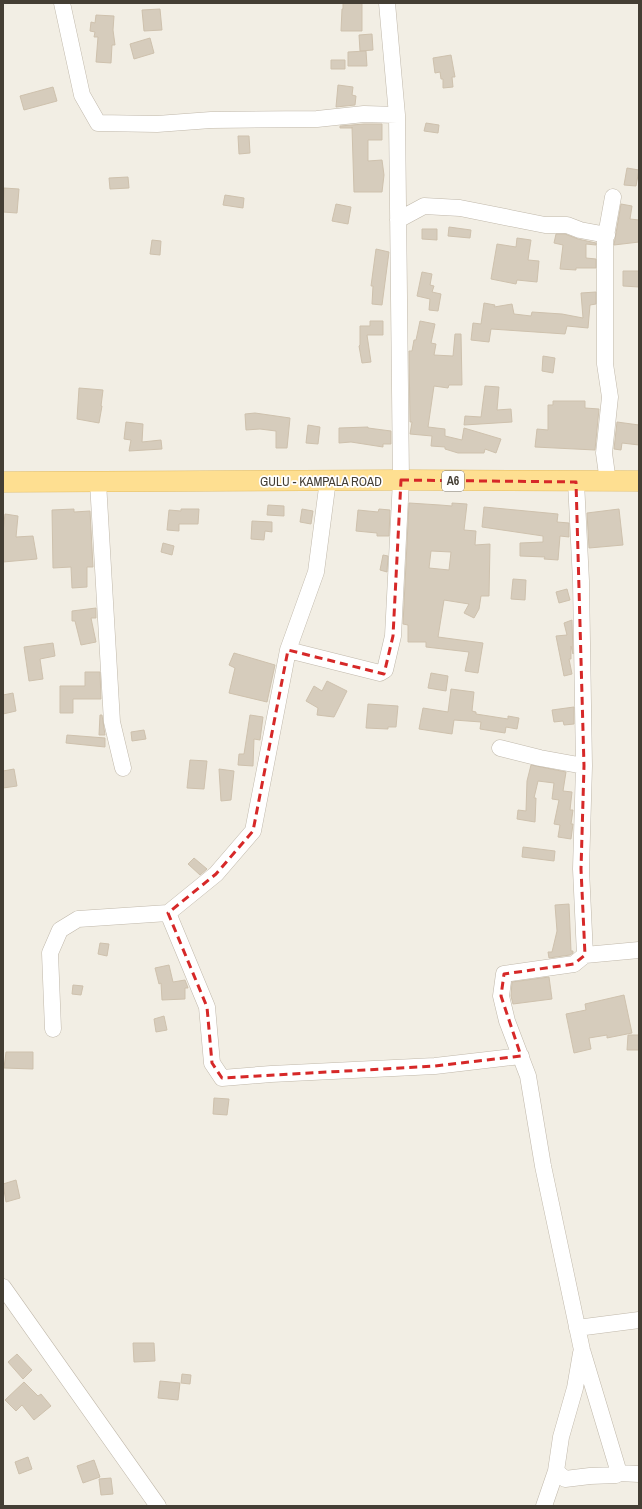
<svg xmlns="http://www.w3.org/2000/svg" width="642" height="1509" font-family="'Archivo Narrow',sans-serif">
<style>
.building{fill:#d6ccbc;stroke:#cec1ad;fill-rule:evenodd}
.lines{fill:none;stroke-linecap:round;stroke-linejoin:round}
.minor-casing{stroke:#c0b8aa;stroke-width:17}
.major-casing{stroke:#e3bd61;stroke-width:21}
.minor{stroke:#fff;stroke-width:16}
.major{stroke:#fedf91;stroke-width:20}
.marked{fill:none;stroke:#d62828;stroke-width:3;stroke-dasharray:8 5;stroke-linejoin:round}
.labels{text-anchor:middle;stroke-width:3.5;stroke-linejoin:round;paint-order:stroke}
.shield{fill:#fff;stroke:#7c7871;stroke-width:1}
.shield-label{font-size:12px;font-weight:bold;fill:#443e34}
.street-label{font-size:13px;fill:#443e34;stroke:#fff}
</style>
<rect width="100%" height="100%" fill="#f2eee4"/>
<!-- building -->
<path class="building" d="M343 3H362V31H341L342 9H343Z
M160 9 162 30 144 31 142 10Z
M96 15 114 16 113 30 115 45H112L111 63 96 62 98 37H94L95 32 90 31 91 22 95 23Z
M372 34 373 50 360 51 359 35Z
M150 38 154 53 134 59 130 44Z
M366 51 367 66H348V52Z
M451 55 455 77H452L453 87 443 88V79H441L440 72 435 73 433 58Z
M331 60H345V69H331Z
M338 85 353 87 352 95 356 96 355 105 336 107Z
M53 87 57 101 24 110 20 96Z
M426 123 439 125 438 133 424 131Z
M364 124H382V140H368V161L382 160 384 175 382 192H354L352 127V128H340V126Z
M238 136H249L250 153 239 154Z
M627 168 639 170 636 186 624 185Z
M128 177 129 188 110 189 109 178Z
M4 188 19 189 17 213 3 212Z
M225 195 244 198 243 208 223 205Z
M336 204 351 207 348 224 332 221Z
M621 204 632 206 630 219 639 220V242L614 245Z
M449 227 471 230 470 238 448 236Z
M422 229H437V240L422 239Z
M556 234H565L578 239 596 243V245L586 244V258L596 259V268H576V270L560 269 563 245 554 243Z
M517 238 531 240 528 260 539 261 537 282 517 280 516 284 491 279 497 244 516 247Z
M152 240 161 241 160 255 150 254Z
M376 249 389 252 382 305 372 304 373 286H371Z
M623 271H639V287L623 286Z
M422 272 432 274 430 285 434 286 432 292 441 294 438 311 429 310 430 299 417 296Z
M596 292V304L590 305 588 328 567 326 565 334 491 329 489 342 471 340 473 323 481 324 484 303 495 305 494 307 512 304 514 314 531 316 532 312 562 314 583 318 581 293Z
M370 321H383V335H367L371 362 362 363 359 346 360 345V326H370Z
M420 321 435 324 431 343 436 344 434 355 453 356 455 334H461L462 385H449L448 388 434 386 428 427 445 429V436L462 440 464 428 501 439 496 453 485 449 484 453H458L445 449V447L431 446 432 436 410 434 412 422H410L409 351H412L414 340H416Z
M543 356 555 358 553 373 542 371Z
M485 386 499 387 497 410 511 409 512 422 464 425 465 416 481 417Z
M79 388 103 390 101 406H102L99 423 77 419Z
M553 401H585V408L599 409 595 450 535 447 537 429 548 430V405H553Z
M255 413 290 418 287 448H276V431L260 429 246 430 245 414Z
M126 422 143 424 142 442 161 440 162 449 129 451 131 440 124 439Z
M617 422 639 425V445L622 443 621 450 614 449Z
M308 425 320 427 318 444 306 443Z
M368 427V428L391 431V444H383V447L351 442 339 443V428Z
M409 503 440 505 452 506V503L467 504 464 530 476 531 475 545 490 544 489 596H481L479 609 474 618 464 613 469 604 444 600 438 637 483 643 478 673 465 671 469 652 426 647V642H408V625L403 624ZM431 551 451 552 449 570 429 568Z
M268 505 284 506V516L267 515Z
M484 507 558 514 557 522 569 523V537L560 536 558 560 544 559 545 557 520 556V543L543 542V536L482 527Z
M74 509V512L90 511 93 567H87V587L72 588 71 567 53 568 52 510Z
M181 509H199L198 524H179V531L167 530 169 510 181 511Z
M302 509 313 511 311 524 300 522Z
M379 509 390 510 389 536H377V533L356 531 358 510 378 512Z
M619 509 623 545 589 548 587 513Z
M5 514 18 516 16 537 33 536 37 559 3 562V532Z
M252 521 272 522V532L265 531 264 540 251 539Z
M163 543 174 546 172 555 161 552Z
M383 555 388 556 387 572 380 570Z
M513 579 526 580 525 600 511 599Z
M567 589 570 600 559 603 556 592Z
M96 608V618H91L96 642 81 645 75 621H72V611Z
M572 620 573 654 571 646V659H569L572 674 564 676 556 636 567 635 564 623Z
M53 643 55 656 40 659 43 679 29 681 24 647Z
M234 653 275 665 267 702 229 693 235 668 229 665Z
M85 672H100L101 699H73V713H60V686H85Z
M431 673 448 676 446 691 428 688Z
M327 681 347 691 334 717 317 715 318 708 306 701 314 686 322 691Z
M451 689 474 692 472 711 476 712V714L508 719V716L519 718 517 729 506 727 505 733 480 729 481 722 454 720 452 734 419 729 423 708 448 712Z
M13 693 16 711 3 714V695Z
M368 704 398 706 396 727H388V729L366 728Z
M574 707V724L564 725 563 721 554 722 552 710Z
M100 715H102L105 735H99Z
M250 715 263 717 260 740 254 739 253 766 238 765 239 754H244Z
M144 730 146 739 132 741 131 732Z
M67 735 105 738V747L66 743Z
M190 760 207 761 204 789 187 788Z
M531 765 566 772 563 791 572 792 570 810H573L571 824H573L571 839 558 837 560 825 554 824 559 800 552 799 554 783 538 781 534 798H536L535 822 517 819 518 810 526 811 527 781Z
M14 769 17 786 3 788V771Z
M219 769 234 771 231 800 221 801Z
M523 847 555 851 554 861 522 857Z
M194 858 207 869 200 875 188 864Z
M569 904 571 951H573V953L570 955 549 958 548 952H552L557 931 555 905Z
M100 943 109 944 107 956 98 954Z
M169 965 173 982 185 980 188 988H185V999L162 1000 161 983 159 984 155 968Z
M549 977 552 999 513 1004 511 996 512 982Z
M73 985 83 986 81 995 72 994Z
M624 995 632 1033 607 1038V1035L589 1038 591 1049 574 1053 566 1014 586 1010 585 1004Z
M164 1016 167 1030 156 1032 154 1019Z
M628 1035H639V1050H627Z
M6 1052H33V1069L4 1068Z
M214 1098 229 1099 227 1115 213 1114Z
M16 1180 20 1198 6 1202 3 1184Z
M133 1343H154L155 1361 134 1362Z
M17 1354 32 1370 23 1379 8 1362Z
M182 1374 191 1375 190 1384 181 1383Z
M160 1381 180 1383 178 1400 158 1398Z
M24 1382 38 1396 41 1394 51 1406 34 1420 22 1405 16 1411 5 1400Z
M28 1457 32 1469 19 1474 15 1462Z
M94 1460 100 1477 83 1483 77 1466Z
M111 1478 113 1494 101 1495 99 1479Z"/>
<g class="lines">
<defs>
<path id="minor" d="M62 3 82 95 98 123 157 124 211 120 317 119 364 114 397 115
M398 220 424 206 460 208 545 225H567L580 230 607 235
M98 482 112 722 123 768
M576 482 581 581 584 766 581 869 585 955
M608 482 604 453 610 397 605 364V241L613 197
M288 650 380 673 385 670 393 636 401 480 397 115 387 3
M500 748 540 758 584 766
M168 913 207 1007 212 1063 222 1078 271 1074 435 1066 521 1056
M53 1029 50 953 60 930 78 919 168 913 216 874 253 831 288 650 316 572 328 480
M3 1287 158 1506
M577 1328 639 1320
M556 1471 565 1479 590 1476 616 1475 619 1473 582 1350 543 1166 528 1076 507 1021 501 996 504 974 574 964 585 955 639 950
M619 1473 639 1474
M544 1506 556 1471 561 1437 575 1388 581 1353"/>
<path id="major" d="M3 482 401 480 639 481"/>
</defs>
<!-- minor casing -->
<use href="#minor" class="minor-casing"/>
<!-- major casing -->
<use href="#major" class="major-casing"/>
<!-- minor -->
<use href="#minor" class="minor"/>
<!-- major -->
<use href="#major" class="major"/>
</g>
<!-- marked area -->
<path class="marked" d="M401 480 576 482 584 766 581 869 585 955 574 964 504 974 501 996 521 1056 435 1066 222 1078 212 1063 207 1007 168 913 216 874 253 831 288 650 384 674 393 636Z"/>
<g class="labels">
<!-- shield labels -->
<rect class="shield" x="442" y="471" width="22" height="20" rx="3"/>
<g class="shield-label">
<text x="453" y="485">A6</text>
</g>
<!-- street labels -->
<g class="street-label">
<text x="321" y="486">GULU - KAMPALA ROAD</text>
</g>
</g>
<!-- border -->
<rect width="642" height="1509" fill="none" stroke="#443e34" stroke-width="8"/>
</svg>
